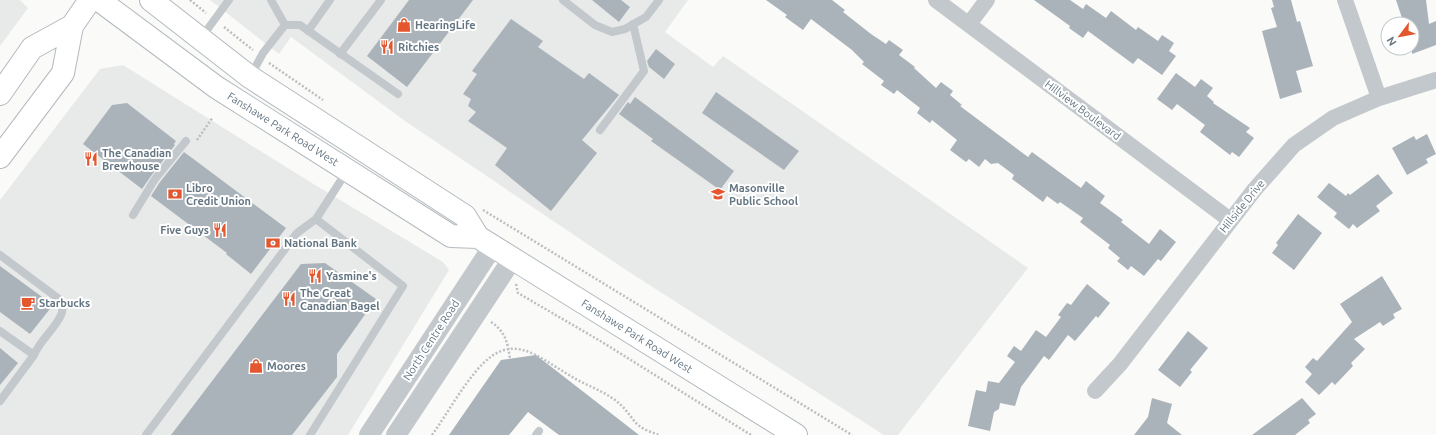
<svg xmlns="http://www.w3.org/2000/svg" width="1436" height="435" font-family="Ubuntu,sans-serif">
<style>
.built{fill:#e8e9e9}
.building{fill:#aab3b9}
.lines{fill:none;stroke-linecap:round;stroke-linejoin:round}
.secondary-casing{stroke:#b3babf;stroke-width:24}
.path{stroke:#bbbfc2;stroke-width:2.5;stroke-dasharray:2 2;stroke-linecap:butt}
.service{stroke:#c3c8cc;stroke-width:8}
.minor{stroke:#c3c8cc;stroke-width:16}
.tertiary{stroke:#c3c8cc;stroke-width:20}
.secondary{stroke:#fff;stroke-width:22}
.labels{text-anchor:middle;stroke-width:4;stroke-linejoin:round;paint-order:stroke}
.poi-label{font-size:11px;font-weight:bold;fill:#657683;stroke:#fff;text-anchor:start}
.street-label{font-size:11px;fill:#657683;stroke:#fff}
</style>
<rect width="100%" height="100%" fill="#fafaf8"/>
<!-- built -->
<path class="built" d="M0 0H20L28 8 0 46Z
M210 0H688L665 32 713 67 723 56 1028 268 898 435H884L626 270 405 121 291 37 279 54Z
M123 65 307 180 443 262 449 270 348 435H0V200L100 69Z"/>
<!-- building -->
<path class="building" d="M409 0H473L407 87 367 56Z
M592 0H621L630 7 619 22Z
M766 0H832L845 10 843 12 871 34 886 44 889 40 903 50 899 55 915 67 914 68 936 88 941 82 953 91 950 95 962 105 960 106 1028 157 1032 152 1081 188 1086 181 1105 196 1100 203 1123 220 1121 222 1149 244 1160 229 1176 242 1161 261 1158 259 1144 276 1131 266 1128 270 1117 261 1120 258 1108 248 1110 245 1080 222 1083 218 1060 202 1058 204 1047 196 1043 202 1012 179 1014 175 998 163 991 164 985 159 979 167 969 159 966 162 950 150 957 140 932 120 930 123 917 113 920 108 897 90 894 94 881 85 884 81 862 64 864 62 852 50 811 19 803 30 785 17 787 15Z
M1034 0H1070L1083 9 1086 4 1106 18 1111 11 1136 30 1138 27 1158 41 1162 35 1174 43 1169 51 1176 56 1162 75 1138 58 1133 64 1088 31 1083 38 1069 28 1070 26Z
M1272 0H1291L1297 22 1300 21 1313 66 1296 71 1302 92 1280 99 1262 31 1277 27 1271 8 1274 7Z
M1396 0H1426L1429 24 1436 21V45L1412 54V24H1404Z
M511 19 543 41 538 47 584 79 589 73 619 95 582 140 597 153 551 211 495 165 507 148 468 121 476 112 468 106 471 99 463 94 477 74 472 71Z
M656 49 675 64 664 79 649 67 647 61Z
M1176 73 1195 87 1201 79 1213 88 1207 96 1214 102 1213 103 1250 128 1246 132 1254 138 1239 157 1232 152 1230 155 1200 132 1205 125 1177 104 1172 110 1157 99Z
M716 92 799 151 784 170 702 113Z
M635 97 734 171 720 190 651 141 653 139 619 114 628 102 630 104Z
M127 103 176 141 174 144 175 145 151 176 142 189 83 144 112 105Z
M1427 134 1436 154 1426 159 1428 163 1407 175 1392 148 1414 136 1416 140Z
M184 152 286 228 251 274 226 254 227 253 151 196 160 182Z
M1378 174 1393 193 1376 206 1380 211 1357 228 1353 224 1349 229 1334 217 1337 213 1317 197 1329 183 1346 196 1348 193 1350 195Z
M1298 214 1322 233 1294 270 1272 253 1278 245 1276 243Z
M325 263 376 299 337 354V377L292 435H171L301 264Z
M0 266 53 305 30 334 0 312Z
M1382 276 1402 309 1393 314 1395 318 1383 326 1380 322 1354 339 1365 349 1351 363 1353 366 1335 385 1332 382 1319 395 1305 382 1312 374 1305 367 1313 358 1317 361 1352 322 1340 304Z
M1087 284 1110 303 1098 318 1096 316 1075 341 1068 335 1049 360 1044 356 1021 387 1015 406 1000 403 999 409 994 412 990 431 968 426 976 390 986 392 988 381 999 383 1015 362 1007 356 1014 346 1021 351 1036 330 1046 337 1061 317 1058 315 1067 303 1071 305Z
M1188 331 1208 348 1190 370 1192 372 1180 387 1158 370Z
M0 348 18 363 0 385Z
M536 355 639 435H559L528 412 509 435H449L501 360Z
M1152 398 1172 404 1167 423 1182 435H1134L1148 417Z
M1302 398 1316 414 1308 420 1310 423 1295 435H1252Z"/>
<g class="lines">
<defs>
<path id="secondary" d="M99 0 216 87 451 236 478 237
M151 0 250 77 465 216 478 237 796 435
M0 94 32 48 72 26 90 0
M0 157 63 73 72 26"/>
</defs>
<!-- secondary casing -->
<use href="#secondary" class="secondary-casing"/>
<!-- path -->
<path class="path" d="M190 0 206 13
M224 27 253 50
M269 63 323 100
M197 140 213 117
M483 210 852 435
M516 284 518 293 602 342 751 435
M491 322C505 331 508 343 510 359
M432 435C447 414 460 390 477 370 511 330 535 355 569 375 583 384 599 389 612 398 622 404 628 413 635 422 641 429 651 432 659 435"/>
<!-- service -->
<path class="service" d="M271 0 285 25
M563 0 595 25 612 32 625 29 646 17 659 0
M308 31 330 0
M201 38 229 0
M340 54 381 0
M250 77 263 53 285 25H300L398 94
M600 130 644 71 633 24
M133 215 155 179 186 141
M0 255 59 299C62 304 64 309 61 315 55 329 40 340 34 355
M0 331 34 355 0 401
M146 435 297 233 316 219 347 171
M310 435 403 286 316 219
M536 435 539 431"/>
<!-- minor -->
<path class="minor" d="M936 0 1230 220
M1345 0 1379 98
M969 24 987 0
M1095 391 1120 364 1255 189 1294 145 1333 118 1379 98 1436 80"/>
<!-- tertiary -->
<path class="tertiary" d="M369 435 493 246
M396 435 513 258"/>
<!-- secondary -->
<use href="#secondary" class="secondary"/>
</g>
<!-- icons -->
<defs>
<symbol id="shop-bare" viewBox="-9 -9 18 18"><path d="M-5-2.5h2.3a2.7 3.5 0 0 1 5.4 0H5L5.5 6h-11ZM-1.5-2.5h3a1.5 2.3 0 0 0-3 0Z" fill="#e4572e" stroke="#fff" stroke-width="2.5" paint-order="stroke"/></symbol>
<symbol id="restaurant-bare" viewBox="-9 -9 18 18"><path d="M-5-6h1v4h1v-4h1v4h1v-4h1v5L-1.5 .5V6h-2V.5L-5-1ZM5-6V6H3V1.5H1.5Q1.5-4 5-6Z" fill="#e4572e" stroke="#fff" stroke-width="2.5" paint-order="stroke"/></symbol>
<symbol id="bank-bare" viewBox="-9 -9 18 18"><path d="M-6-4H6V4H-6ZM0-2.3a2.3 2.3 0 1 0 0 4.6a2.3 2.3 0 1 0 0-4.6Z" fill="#e4572e" stroke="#fff" stroke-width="2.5" paint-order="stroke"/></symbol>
<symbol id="school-bare" viewBox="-9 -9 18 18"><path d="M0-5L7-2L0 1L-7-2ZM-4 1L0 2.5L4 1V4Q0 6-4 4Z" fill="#e4572e" stroke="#fff" stroke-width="2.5" paint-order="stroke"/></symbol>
<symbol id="cafe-bare" viewBox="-9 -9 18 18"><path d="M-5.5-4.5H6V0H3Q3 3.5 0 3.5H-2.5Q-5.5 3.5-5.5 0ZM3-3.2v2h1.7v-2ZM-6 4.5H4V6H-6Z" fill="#e4572e" stroke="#fff" stroke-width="2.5" paint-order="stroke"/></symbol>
</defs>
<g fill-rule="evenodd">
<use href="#shop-bare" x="394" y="15" width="20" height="20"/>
<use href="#restaurant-bare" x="377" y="37" width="20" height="20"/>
<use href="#restaurant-bare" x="81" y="149" width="20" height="20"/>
<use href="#bank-bare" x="165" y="184" width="20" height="20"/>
<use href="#school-bare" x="708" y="184" width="20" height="20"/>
<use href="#restaurant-bare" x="210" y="220" width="20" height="20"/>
<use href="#bank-bare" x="263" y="233" width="20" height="20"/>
<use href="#restaurant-bare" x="305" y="266" width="20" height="20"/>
<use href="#restaurant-bare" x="279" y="289" width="20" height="20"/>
<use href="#cafe-bare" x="18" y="293" width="20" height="20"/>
<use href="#shop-bare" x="246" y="356" width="20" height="20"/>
</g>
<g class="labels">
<!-- poi labels -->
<g class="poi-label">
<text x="415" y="29">HearingLife</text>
<text x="398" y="51">Ritchies</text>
<text x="102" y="157">The Canadian<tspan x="102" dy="13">Brewhouse</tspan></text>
<text x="186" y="192">Libro<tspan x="186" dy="13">Credit Union</tspan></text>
<text x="729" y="192">Masonville<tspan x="729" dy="13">Public School</tspan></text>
<text x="209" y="234" text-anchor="end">Five Guys</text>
<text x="284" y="247">National Bank</text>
<text x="326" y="280">Yasmine's</text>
<text x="300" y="297">The Great<tspan x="300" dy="13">Canadian Bagel</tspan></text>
<text x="39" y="307">Starbucks</text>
<text x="267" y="370">Moores</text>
</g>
<!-- street labels -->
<g class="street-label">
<text transform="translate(1083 110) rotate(37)" y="4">Hillview Boulevard</text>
<text transform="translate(283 129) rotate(32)" y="4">Fanshawe Park Road West</text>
<text transform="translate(1242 206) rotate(-51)" y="4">Hillside Drive</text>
<text transform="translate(637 336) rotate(32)" y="4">Fanshawe Park Road West</text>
<text transform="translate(431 340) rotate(-57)" y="4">North Centre Road</text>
</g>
</g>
<!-- north arrow -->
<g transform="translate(1400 36) rotate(238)"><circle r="19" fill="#ffffff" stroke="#c1c8cd"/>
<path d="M0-3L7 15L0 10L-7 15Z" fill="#e4572e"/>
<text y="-6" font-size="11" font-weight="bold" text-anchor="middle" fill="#657683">N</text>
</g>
</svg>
